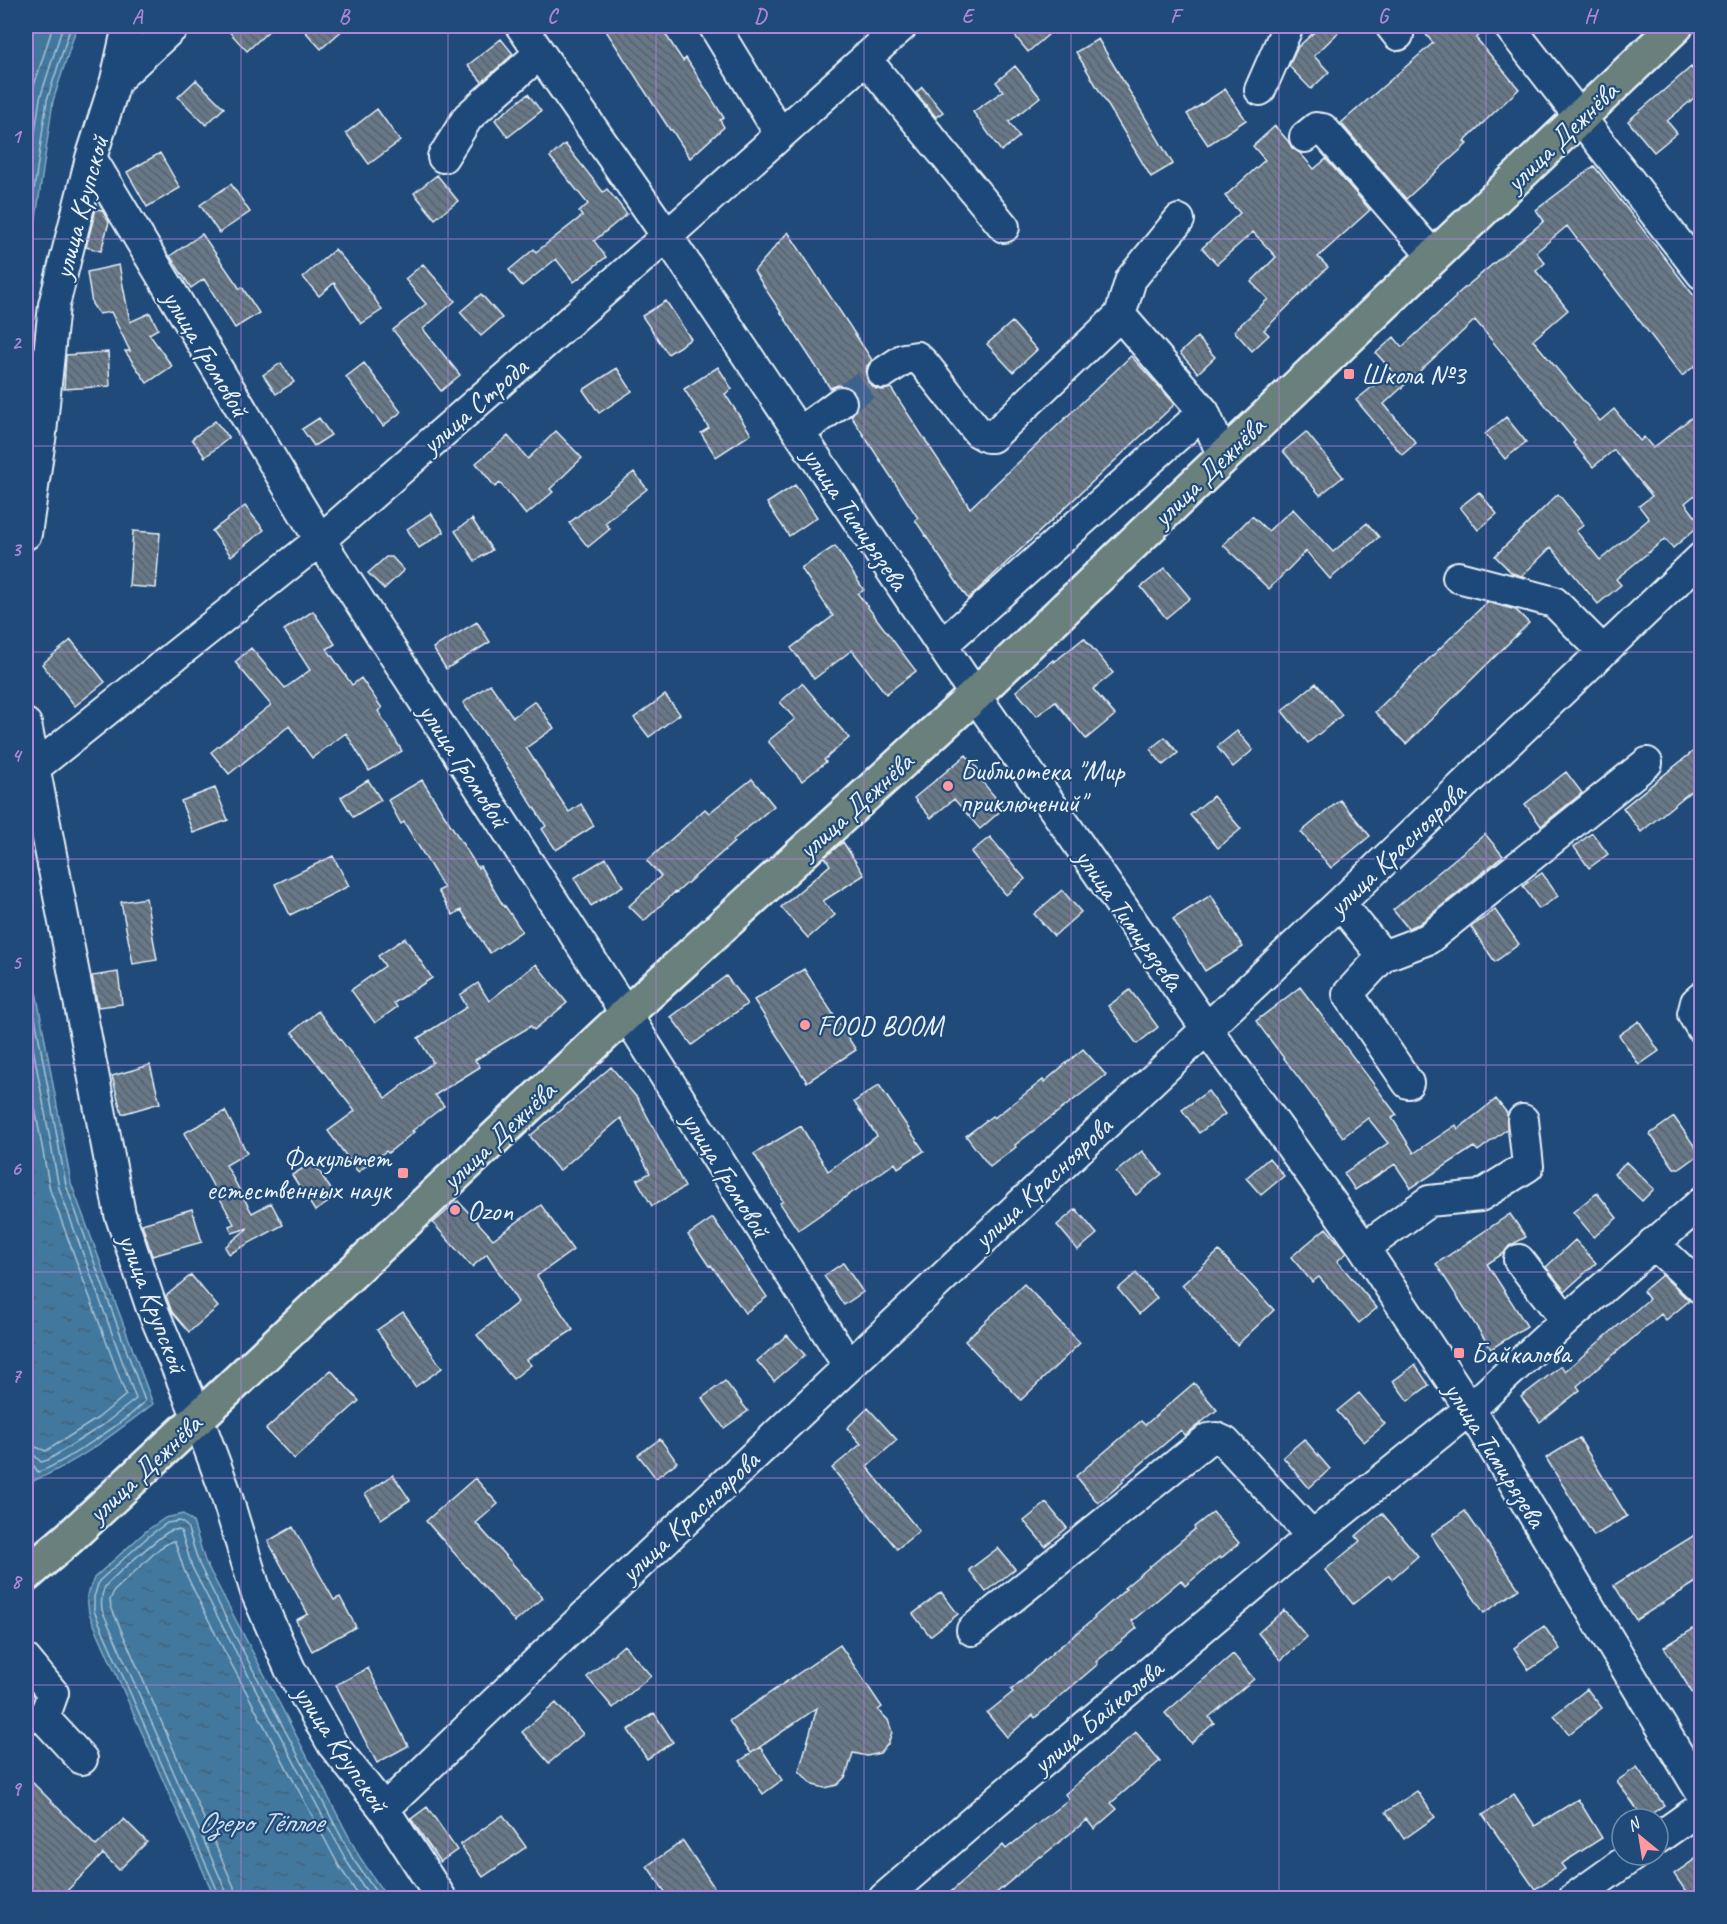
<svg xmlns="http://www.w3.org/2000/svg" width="1727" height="1924" font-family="Caveat,sans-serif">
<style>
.water{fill:url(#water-ripples);stroke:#84a8c2;stroke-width:1.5}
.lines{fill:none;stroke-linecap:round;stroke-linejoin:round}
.shore{stroke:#a6c1d4;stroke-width:1.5}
.building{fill:url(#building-back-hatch);stroke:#e8f1f8;stroke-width:1.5}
.minor-tunnel{stroke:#3d638d;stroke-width:30;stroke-dasharray:30 15;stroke-linecap:butt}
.minor-casing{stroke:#e8f1f8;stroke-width:34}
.major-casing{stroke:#e8f1f8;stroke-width:38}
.minor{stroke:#1f4a7a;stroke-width:30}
.major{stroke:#6a807d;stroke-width:33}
.grid{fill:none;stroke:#ac85d9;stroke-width:1.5;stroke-opacity:0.55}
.poi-dot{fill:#ff9aa2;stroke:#1f4a7a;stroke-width:2}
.labels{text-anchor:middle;stroke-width:4.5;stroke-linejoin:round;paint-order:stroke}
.street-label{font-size:28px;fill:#e8f1f8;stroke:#1f4a7a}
.poi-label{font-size:28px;fill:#e8f1f8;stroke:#1f4a7a;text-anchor:start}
.water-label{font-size:30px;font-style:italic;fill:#cfdfea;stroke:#1f4a7a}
.neatline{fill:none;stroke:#ac85d9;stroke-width:2}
.grid-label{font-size:20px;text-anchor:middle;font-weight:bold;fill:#ac85d9}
</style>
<defs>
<pattern id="water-ripples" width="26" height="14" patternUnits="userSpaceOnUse" patternTransform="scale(1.5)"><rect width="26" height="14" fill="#42789e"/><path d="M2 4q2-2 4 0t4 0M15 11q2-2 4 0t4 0" fill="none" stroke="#446278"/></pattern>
<pattern id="building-back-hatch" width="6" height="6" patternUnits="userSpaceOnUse" patternTransform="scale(1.5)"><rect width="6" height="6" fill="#677887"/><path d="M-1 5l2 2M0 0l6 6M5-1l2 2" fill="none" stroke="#58626c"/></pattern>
</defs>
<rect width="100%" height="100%" fill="#1f4a7a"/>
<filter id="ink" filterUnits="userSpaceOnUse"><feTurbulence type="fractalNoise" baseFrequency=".0167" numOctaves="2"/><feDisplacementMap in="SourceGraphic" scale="12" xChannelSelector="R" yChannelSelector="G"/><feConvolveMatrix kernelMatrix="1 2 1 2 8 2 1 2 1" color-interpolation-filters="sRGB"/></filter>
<g filter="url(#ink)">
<!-- water -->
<path class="water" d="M26 26H77L53 101 26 287Z
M26 936 71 1183 153 1404C115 1433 77 1463 33 1481L26 1461Z
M183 1514 193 1522 205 1561 359 1856 387 1898H215L89 1613 87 1597 94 1578 146 1531 165 1518Z"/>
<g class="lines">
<!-- shore -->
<path class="shore" d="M26 133 31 95 53 26
M26 194 40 98 63 26
M26 246 47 100 71 26
M26 969 66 1185 145 1401C131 1418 59 1466 38 1472L32 1463 26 1462
M26 1010 59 1188 136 1399 103 1425 48 1460 41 1462 34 1455 26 1454
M26 1059 50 1190 126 1395 98 1418 46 1451 33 1446 26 1445
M220 1898 219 1894 94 1611V1597L99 1581 150 1535 167 1523 180 1521 187 1526 199 1564 233 1632 353 1859 380 1898
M227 1898 226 1891 102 1610C101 1602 101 1594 105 1587 111 1578 158 1538 168 1532 173 1529 177 1529 181 1531L192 1567 227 1635 347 1862 371 1898
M236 1898 234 1887 111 1607 110 1600 114 1591 160 1548 172 1541 175 1542 184 1570 218 1639 339 1866 360 1898"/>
</g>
<!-- building -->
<path class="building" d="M224 26H274L247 51Z
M300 26H347L321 49Z
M603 26H660L683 61 686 58 724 118 720 120 724 127 690 158 672 130H670Z
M1007 26H1040L1048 35 1028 52Z
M1321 26H1345L1314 56 1329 72 1311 89 1289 66 1298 47Z
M1419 26H1490L1476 38 1519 89 1464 141 1467 144 1406 199 1341 123 1433 43Z
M501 39 513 54 482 82 468 65Z
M1098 39 1173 164 1151 177 1076 52Z
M1015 66 1040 97 1009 122 1019 137 1001 151 973 112 1003 91 996 82Z
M1691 67 1701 80V92L1667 121 1677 133 1654 152 1628 121Z
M196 80 224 108 206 125 178 97Z
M922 87 943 112 936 117 916 93Z
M1225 89 1246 120 1208 145 1187 114Z
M528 94 541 111 508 137 495 120Z
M377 109 400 141 369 164 346 133Z
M1275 126 1288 141 1292 148 1300 153 1314 169 1326 159 1370 210 1318 257 1328 267 1264 330 1269 335 1252 351 1234 331 1268 299 1251 282 1276 257 1253 232 1217 264 1202 248 1240 213 1225 196 1265 160 1253 146Z
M565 144 603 192 607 189 627 214 594 241 606 257 574 282 556 259 522 286 509 270 534 249 536 252 582 216 579 212 588 204 550 157Z
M160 153 180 188 147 207 127 172Z
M1594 166 1701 305V361L1682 376 1567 226 1536 252 1545 263 1536 271 1568 310 1533 340 1600 421 1614 409 1640 441 1644 437 1653 448 1701 410V490L1685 503 1701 524 1673 548 1665 539 1616 579 1621 585 1598 604 1551 547 1522 576 1512 573 1495 556 1558 494 1584 525 1576 531 1600 560 1649 519 1639 506 1652 496 1614 450 1593 467 1573 443 1575 441 1475 320 1384 404 1416 443 1402 455 1356 400 1392 371 1376 353 1394 337 1402 347 1456 297 1455 296 1544 221 1536 210Z
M437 175 458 201 435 219 414 193Z
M231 184 250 212 219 233 200 205Z
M96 209 102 210 109 222 101 251 86 247Z
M788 232 872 360 867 366 866 374 868 382 876 389 884 390 891 388 970 508 1131 356 1175 404 968 599 915 520 918 518 851 416 857 408 858 401 855 392 847 386 838 385 830 388 754 271Z
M202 234 240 289 242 287 259 313 235 328 204 279 191 288 170 256Z
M335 249 365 284 382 310 361 324 334 283 319 296 303 277Z
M423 264 455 301 423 329 460 375 441 391 393 330 426 304 405 279Z
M119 265 130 322 150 313 158 329 149 334 172 366 147 383 125 351H130L111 312 99 314 92 304 87 272Z
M481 294 502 318 481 336 460 312Z
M666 301 691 339 668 354 642 316Z
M1012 322 1037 350 1013 372 987 344Z
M1197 337 1215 357 1198 373 1180 353Z
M108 352 110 386 64 389 66 355Z
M281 363 294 382 276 394 263 375Z
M364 363 401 412 383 426 346 377Z
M718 367 732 389 725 394 751 434 716 457 701 433 709 428 684 389Z
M617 368 632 391 599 413 583 390Z
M1506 417 1526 442 1505 459 1485 434Z
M319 418 331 435 314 446 302 429Z
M215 421 229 438 205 457 192 439Z
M556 431 582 458 550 489 553 492 526 515 500 483 495 487 476 463 508 436 528 459Z
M1306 432 1343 477 1320 495 1283 451Z
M634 472 647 489 605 523 610 529 588 547 569 523Z
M795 485 817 517 789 536 767 503Z
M1479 492 1497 514 1478 530 1460 507Z
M245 506 264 530 231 556 212 531Z
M1293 509 1333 552 1367 523 1379 537 1330 579 1306 551 1269 589 1223 545 1252 516 1268 531Z
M431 513 444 532 419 548 407 529Z
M472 519 492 550 475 561 455 531Z
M133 531 160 533 156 588 129 586Z
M835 546 864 590 858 594 916 671 886 694 852 650 814 679 791 648 833 616 801 568Z
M386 557H392L404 570 384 589 368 573Z
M1165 568 1190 598 1166 618 1141 587Z
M1487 602 1516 610 1529 623 1406 744 1375 712Z
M313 611 335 644 327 649 352 685 361 678 382 708 378 711 402 751 369 771 346 733 312 758 289 726 229 774 211 752 271 705 235 662 251 648 285 688 310 670 284 630Z
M477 622 490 642 446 669 433 648Z
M1084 638 1113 673 1093 689 1115 715 1086 739 1055 701 1037 716 1016 691 1053 660 1054 662Z
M71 640 105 682 75 706 42 664Z
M802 683 849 738 824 760 826 762 802 781 768 741 795 719 780 702Z
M1316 683 1342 715 1308 743 1282 711Z
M490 684 513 717 535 701 554 728 526 748 569 812 581 804 594 826 556 850 542 829 546 826 511 772 463 703Z
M665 695 680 714 649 737 634 718Z
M1237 731 1253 750 1233 767 1217 747Z
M1165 737 1178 753 1163 765 1150 749Z
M1701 745V783L1641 832 1623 808Z
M966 755 983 775 979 778 1004 808 980 829 954 799 931 818 914 798Z
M1566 772 1582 793 1541 826 1525 804Z
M752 779 774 806 733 840 734 842 676 893 675 892 644 921 629 906 661 876 647 861 705 809 709 813Z
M368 780 381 800 353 817 341 797Z
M422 780 478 868 480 866 504 907 505 906 522 931 490 953 461 910 453 915 438 891 444 888 404 822 401 824 388 800Z
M215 788 228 820 193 833 181 801Z
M1213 796 1241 829 1218 848 1190 815Z
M1340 800 1370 836 1331 868 1301 832Z
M1592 833 1608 854 1589 868 1574 847Z
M1485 834 1503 856 1419 924 1408 928 1393 910Z
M990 837 1025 879 1006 895 971 852Z
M843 842 864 875 823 901 835 915 808 938 781 907 830 865 825 857Z
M333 856 349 886 290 915 275 884Z
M606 858 623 886 591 906 574 878Z
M1542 873 1558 896 1539 909 1523 886Z
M1062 890 1081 912 1054 936 1034 914Z
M1211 895 1243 947 1205 971 1173 919Z
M146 898 157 960 133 964 121 902Z
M1495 910 1519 944 1495 962 1471 927Z
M405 938 432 978 394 1003 397 1007 375 1023 351 990 385 966 378 956Z
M536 964 567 1003 534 1030 531 1026 475 1060 480 1067 435 1095 444 1106 412 1131 414 1132 388 1153 386 1151 358 1172 328 1131 355 1111 292 1032 318 1011 386 1098 433 1062 418 1038 467 1007 460 995 478 983 489 1001Z
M804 969 856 1050 807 1082 754 1000Z
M118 972 122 1004 98 1007 92 976Z
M726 976 747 1004 692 1045 671 1017Z
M1300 987 1397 1115 1392 1118 1414 1153 1456 1125 1458 1129 1496 1099 1507 1113V1129L1478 1151 1474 1147 1411 1188 1395 1164 1355 1190 1344 1173 1388 1143 1368 1118 1343 1137 1256 1021Z
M1130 990 1158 1027 1137 1044 1108 1006Z
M1639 1021 1659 1051 1639 1065 1619 1035Z
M1083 1049 1106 1075 1015 1145 1016 1147 990 1167 966 1136 992 1116 994 1118 1043 1080 1044 1082Z
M150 1065 160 1103 122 1114 112 1076Z
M611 1067 638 1099 685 1187 652 1206 637 1180 650 1173 621 1118 559 1171 530 1136Z
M879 1085 924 1151 898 1168 895 1163 798 1230 780 1203 783 1201 754 1154 801 1126 828 1171 877 1136 854 1102Z
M1208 1091 1225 1114 1199 1133 1182 1110Z
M225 1111 247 1153 226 1165 252 1213 271 1203 283 1225 229 1254 225 1247 248 1228 232 1233 229 1226 234 1224 184 1133Z
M1674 1117 1700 1154 1681 1168H1674L1650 1134Z
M1142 1151 1162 1174 1136 1195 1116 1172Z
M1269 1158 1284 1176 1261 1195 1246 1178Z
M313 1162 336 1197 315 1211 292 1175Z
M1626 1162 1654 1189 1642 1201 1614 1174Z
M1597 1193 1617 1218 1594 1237 1573 1212Z
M458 1201 493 1239 541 1205 573 1250 537 1276 573 1330 526 1360 531 1365 513 1379 477 1335 518 1302 487 1254 472 1267 433 1223Z
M192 1209 202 1242 152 1256 142 1224Z
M1076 1209 1097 1234 1078 1250 1057 1225Z
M1510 1214 1526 1237 1509 1246 1504 1253 1487 1264 1527 1326 1491 1349 1436 1264Z
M713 1218 767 1297 745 1313 711 1265 709 1266 688 1235Z
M1326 1228 1347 1253 1337 1261 1377 1308 1359 1323 1319 1277 1312 1282 1291 1257Z
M1575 1240 1596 1263 1565 1291 1546 1267Z
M1219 1251 1274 1310 1237 1345 1182 1285Z
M843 1263 863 1292 844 1305 824 1276Z
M1136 1273 1157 1298 1139 1314 1118 1289Z
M191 1275 218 1307 189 1332 172 1312 166 1296Z
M1662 1275 1689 1301 1666 1320 1661 1314 1577 1386 1580 1390 1540 1422 1521 1397 1561 1366 1565 1371 1649 1299 1643 1291Z
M1024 1284 1080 1343 1021 1400 965 1341Z
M403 1312 442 1368 415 1387 377 1330Z
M787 1335 805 1355 774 1381 757 1361Z
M1415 1365 1429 1385 1408 1401 1393 1381Z
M331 1370 359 1401 294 1459 266 1429Z
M725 1381 748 1411 724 1428 702 1398Z
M1194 1383 1217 1410 1185 1435 1181 1430 1122 1480 1123 1482 1098 1503 1076 1476 1141 1421 1145 1425Z
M1359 1393 1385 1424 1364 1442 1337 1411Z
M868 1408 897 1440 867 1467 919 1531 897 1549 832 1468 861 1444 847 1428Z
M1579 1438 1627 1516 1594 1536 1546 1458Z
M660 1439 677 1462 656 1478 638 1455Z
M1304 1439 1330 1469 1309 1488 1283 1457Z
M393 1475 410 1500 381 1519 365 1494Z
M475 1478 498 1504 476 1523 543 1598 515 1622 426 1521Z
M1046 1503 1067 1528 1045 1546 1024 1521Z
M1465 1511 1519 1589 1484 1613 1431 1535Z
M1213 1512 1239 1543 1220 1559 1219 1557 1185 1586 1181 1580 1132 1621 1137 1628 1096 1662 1098 1664 1035 1718 1033 1715 1007 1737 987 1713 1013 1692 1011 1690 1057 1649 1095 1618 1094 1617 1126 1589 1124 1588 1195 1529 1194 1527Z
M1382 1513 1418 1556 1392 1579 1389 1575 1353 1604 1325 1570 1360 1541 1356 1536Z
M293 1527 334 1600 340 1597 356 1627 312 1651 296 1620 308 1614 268 1541Z
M1701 1531V1579L1636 1620 1614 1585Z
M998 1548 1015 1569 986 1592 969 1570Z
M941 1592 958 1614 930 1636 913 1614Z
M1284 1610 1307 1637 1281 1660 1258 1633Z
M1701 1624V1707L1664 1647Z
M1544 1626 1560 1649 1529 1670 1514 1648Z
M624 1645 651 1676 613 1708 587 1677Z
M840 1645 882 1707 878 1710 888 1720 892 1732 888 1744 880 1753 867 1756 853 1753 846 1776 837 1785 825 1788 813 1785 799 1771 817 1708 751 1753 729 1721Z
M1233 1654 1254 1679 1209 1717 1214 1723 1191 1743 1165 1713Z
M368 1668 408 1746 377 1763 336 1685Z
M1587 1689 1602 1708 1569 1734 1554 1715Z
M556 1703 583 1734 549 1763 522 1732Z
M654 1713 673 1742 647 1759 628 1730Z
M1136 1732 1160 1761 1111 1803 1117 1809 1094 1829 1087 1820 1041 1857 1040 1856 989 1899H943L1003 1845 1006 1849 1069 1799 1065 1794Z
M760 1747 782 1780 763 1794 740 1761Z
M1637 1767 1664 1805 1644 1819 1617 1781Z
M26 1776 96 1846 124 1819 147 1842 119 1870 103 1854 59 1899H26Z
M1417 1791 1435 1817 1404 1839 1386 1812Z
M1514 1794 1535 1826 1578 1799 1602 1838 1561 1864 1565 1869 1535 1889 1483 1815Z
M427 1807 457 1850 440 1862 411 1819Z
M503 1815 526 1847 483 1877 460 1845Z
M683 1841 722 1899H670L647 1866Z
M1701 1855V1899H1691L1674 1874Z"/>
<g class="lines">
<!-- minor-tunnel -->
<path class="minor-tunnel" d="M841 402 883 373"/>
<defs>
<path id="minor" d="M521 26 667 236 975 695 1206 1028 1364 1248 1470 1409 1702 1794
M714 26 780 134
M1391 26 1398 35
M1509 26 1702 274
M865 58 1004 227
M116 80 174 26
M1260 90 1288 26
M1305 137 1316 128 1323 129 1434 257
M443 157 468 117 539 54
M91 158 320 540 626 1014 848 1365
M1120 315 1131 279 1179 220
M883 373 904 359 917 357 925 365 978 432 987 437H992L1120 315 1204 412 1223 457
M799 433 841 402
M26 534 41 433 54 305 91 158 116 80 128 26
M1458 577 1554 602 1603 651
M942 645 1204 412
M26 724 120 1214 151 1306 198 1418 225 1491 256 1592 290 1669 333 1745 384 1809 441 1898
M33 769 320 540 667 236 902 26
M1340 903 1383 956 1428 939 1647 763
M1383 956 1348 994 1408 1083
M1702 997 1696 1002 1693 1014 1702 1029
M1653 1243 1702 1289
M1364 1248 1429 1201 1480 1196 1528 1166 1523 1120
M1519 1260 1566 1320
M972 1630 1208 1439 1216 1438 1225 1442 1312 1536
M26 1660 53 1693 44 1718 82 1759
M384 1809 598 1603 1340 903 1702 557
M1658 1838 1702 1807
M884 1898 1001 1797 1312 1536 1470 1409 1566 1320 1702 1202
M1574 1898 1634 1855"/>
<path id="major" d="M26 1575 69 1538 198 1418 626 1014 975 695 1177 501 1676 26"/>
</defs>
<!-- minor casing -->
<use href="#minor" class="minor-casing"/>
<!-- major casing -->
<use href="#major" class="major-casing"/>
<!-- minor -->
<use href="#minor" class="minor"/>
<!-- major -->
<use href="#major" class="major"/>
</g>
</g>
<!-- grid -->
<path class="grid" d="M241 26V1898M448 26V1898M656 26V1898M864 26V1898M1071 26V1898M1279 26V1898M1486 26V1898M26 239H1702M26 446H1702M26 652H1702M26 859H1702M26 1065H1702M26 1272H1702M26 1478H1702M26 1685H1702"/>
<!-- markers -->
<g class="poi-dot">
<rect x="1343" y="368" width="12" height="12" rx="3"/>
<circle cx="948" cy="786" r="6"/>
<circle cx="805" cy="1025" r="6"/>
<rect x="397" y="1167" width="12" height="12" rx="3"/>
<circle cx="455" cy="1210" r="6"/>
<rect x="1453" y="1347" width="12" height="12" rx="3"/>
</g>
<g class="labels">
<!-- street labels -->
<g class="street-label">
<text transform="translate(1561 136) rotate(-44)" y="10">улица Дежнёва</text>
<text transform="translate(80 207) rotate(-75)" y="10">улица Крупской</text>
<text transform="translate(207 353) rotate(59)" y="10">улица Громовой</text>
<text transform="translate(474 405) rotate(-41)" y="10">улица Строда</text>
<text transform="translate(1208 471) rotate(-44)" y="10">улица Дежнёва</text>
<text transform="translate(856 518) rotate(56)" y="10">улица Тимирязева</text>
<text transform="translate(465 765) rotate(57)" y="10">улица Громовой</text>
<text transform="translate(855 805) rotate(-42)" y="10">улица Дежнёва</text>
<text transform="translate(1396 849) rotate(-44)" y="10">улица Красноярова</text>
<text transform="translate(1130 919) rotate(55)" y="10">улица Тимирязева</text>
<text transform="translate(498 1135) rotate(-43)" y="10">улица Дежнёва</text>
<text transform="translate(727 1174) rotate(58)" y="10">улица Громовой</text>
<text transform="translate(1042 1182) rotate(-43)" y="10">улица Красноярова</text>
<text transform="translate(154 1303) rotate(69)" y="10">улица Крупской</text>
<text transform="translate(1496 1454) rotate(58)" y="10">улица Тимирязева</text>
<text transform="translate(144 1468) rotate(-43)" y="10">улица Дежнёва</text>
<text transform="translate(689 1516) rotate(-43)" y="10">улица Красноярова</text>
<text transform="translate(1097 1716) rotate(-40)" y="10">улица Байкалова</text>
<text transform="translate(342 1748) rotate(56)" y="10">улица Крупской</text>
</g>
<!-- poi labels -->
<g class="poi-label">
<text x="1361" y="384">Школа №3</text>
<text x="960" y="780">Библиотека "Мир<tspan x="960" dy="32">приключений"</tspan></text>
<text x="817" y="1035">FOOD BOOM</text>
<text x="391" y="1167" text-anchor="end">Факультет<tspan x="391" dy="32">естественных наук</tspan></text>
<text x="467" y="1220">Ozon</text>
<text x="1471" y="1363">Байкалова</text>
</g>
<!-- water labels -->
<g class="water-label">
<text x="260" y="1832">Озеро Тёплое</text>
</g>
</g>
<!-- margin -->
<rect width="1727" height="1924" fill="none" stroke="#1f4a7a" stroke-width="66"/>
<!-- north arrow -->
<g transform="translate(1640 1837) rotate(330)"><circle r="28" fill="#1f4a7a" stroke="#6f8dac" stroke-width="1.5"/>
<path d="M0-4.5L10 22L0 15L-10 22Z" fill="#ff9aa2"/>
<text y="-9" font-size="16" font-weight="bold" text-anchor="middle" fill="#e8f1f8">N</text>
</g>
<rect x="33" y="33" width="1661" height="1858" class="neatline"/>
<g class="grid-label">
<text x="137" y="23">A</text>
<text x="344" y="23">B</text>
<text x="552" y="23">C</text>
<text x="760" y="23">D</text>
<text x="967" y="23">E</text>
<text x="1175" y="23">F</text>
<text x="1383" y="23">G</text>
<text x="1590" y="23">H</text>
<text x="16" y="143">1</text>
<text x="16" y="349">2</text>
<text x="16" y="556">3</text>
<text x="16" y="762">4</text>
<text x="16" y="969">5</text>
<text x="16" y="1175">6</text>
<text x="16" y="1382">7</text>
<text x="16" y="1588">8</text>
<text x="16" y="1795">9</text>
</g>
</svg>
